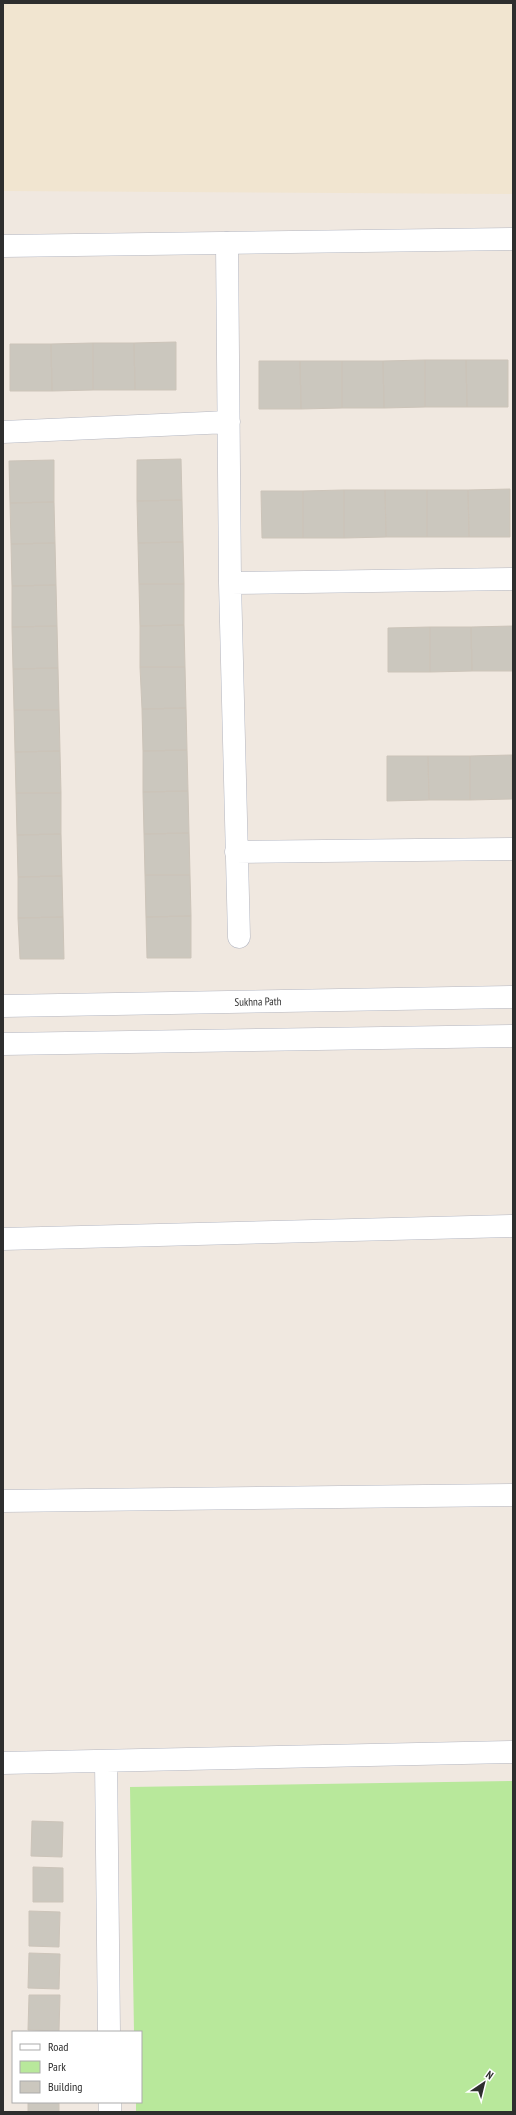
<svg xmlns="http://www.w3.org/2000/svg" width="516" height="2115" font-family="'PT Sans Narrow',sans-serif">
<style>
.education{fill:#f1e5d0}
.green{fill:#b8e89b}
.building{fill:#cbc7be;stroke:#ccc4b9}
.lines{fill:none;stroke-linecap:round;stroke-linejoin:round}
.minor-casing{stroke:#b4b7c2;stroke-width:23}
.tertiary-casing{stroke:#b4b7c2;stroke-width:23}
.secondary-casing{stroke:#b4b7c2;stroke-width:23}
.minor{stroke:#fff;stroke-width:22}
.tertiary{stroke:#fff;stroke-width:22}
.secondary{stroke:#fff;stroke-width:22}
.labels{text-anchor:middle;stroke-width:3;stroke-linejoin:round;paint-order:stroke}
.street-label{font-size:11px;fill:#2e2e2e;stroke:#fff}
</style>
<rect width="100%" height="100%" fill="#f0e8e0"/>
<!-- education -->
<path class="education" d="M3 3H513V194L3 191Z"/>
<!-- green -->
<path class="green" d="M513 1781V2112H136V2102H141V2032H134L130 1787Z"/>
<!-- building -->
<path class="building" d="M176 342V390H135L134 343Z
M93 343H134L135 390H93Z
M93 343V390L52 391 51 344Z
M10 344H51L52 391H10Z
M425 360H466L467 407H425Z
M425 360V407L384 408 383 361Z
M466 360H508V407H467Z
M259 361H300L301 409H259Z
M300 361H342V408L301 409Z
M342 361H383L384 408H342Z
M181 459 182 500 137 501V460Z
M54 460V502L10 503 9 461Z
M510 489V537H469L468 490Z
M344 490H385L386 537 344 538Z
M344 490V538H303V491Z
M385 490H427V537H386Z
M427 490H468L469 537H427Z
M261 491H303V538H262Z
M182 500 183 542 138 543 137 501Z
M54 502 55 543 11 544 10 503Z
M183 542 184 584H139L138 543Z
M55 543 56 585 12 586 11 544Z
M139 584H184V625L140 626Z
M56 585 57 626 12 627V586Z
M184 625 185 667H140V626Z
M57 626 58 668 13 669 12 627Z
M513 626V671H472L471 627Z
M430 627H471L472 671 430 672Z
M430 627V672H388V628Z
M140 667H185L186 708 142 709Z
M58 668 59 710H14L13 669Z
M186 708 187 750 143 751 142 709Z
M14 710H59L60 751 15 752Z
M187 750 188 791 143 792V751Z
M60 751 61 793H16L15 752Z
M511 755H513V799H512Z
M511 755 512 799 470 800V756Z
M387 756H428L429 800 387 801Z
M428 756H470V800H429Z
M188 791 189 833 144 834 143 792Z
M16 793H61V834L17 835Z
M189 833 190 875H145L144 834Z
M61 834 62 876 18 877 17 835Z
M145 875H190L191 916 146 917Z
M62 876 63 917 18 918V877Z
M191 916V958H147L146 917Z
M63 917 64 959H20L18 918Z
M32 1821 63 1822 62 1857 31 1856Z
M33 1867 63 1868V1902H33Z
M29 1911 60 1912 59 1947 29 1946Z
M29 1953 60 1954 59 1989 28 1988Z
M29 1995H60L59 2031 28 2030Z
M28 2102H59V2112H28Z"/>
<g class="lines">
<defs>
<path id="minor" d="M227 243 230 583 239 937
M3 432 229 422
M230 583 513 579
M236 852 513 849
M3 1239 513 1226
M3 1501 513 1495
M106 1761 109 2032
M3 1763 513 1752
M110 2102V2112"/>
<path id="tertiary" d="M3 246 513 239"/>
<g id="secondary">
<path id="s1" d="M3 1006 513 997"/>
<path d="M3 1044 513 1036"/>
</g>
</defs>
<!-- minor casing -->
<use href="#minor" class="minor-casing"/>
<!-- tertiary casing -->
<use href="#tertiary" class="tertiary-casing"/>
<!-- secondary casing -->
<use href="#secondary" class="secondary-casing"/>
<!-- minor -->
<use href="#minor" class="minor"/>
<!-- tertiary -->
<use href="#tertiary" class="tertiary"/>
<!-- secondary -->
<use href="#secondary" class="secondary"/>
</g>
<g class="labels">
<!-- street labels -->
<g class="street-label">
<text dy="4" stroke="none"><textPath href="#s1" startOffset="255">Sukhna Path</textPath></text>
</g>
</g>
<!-- border -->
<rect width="516" height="2115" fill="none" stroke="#2e2e2e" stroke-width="8"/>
<!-- legend -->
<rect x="12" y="2031" width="130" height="72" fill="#ffffff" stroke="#ababab"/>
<rect x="20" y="2044" width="20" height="6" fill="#ffffff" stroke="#ababab"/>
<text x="48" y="2051" font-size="12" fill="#2e2e2e">Road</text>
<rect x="20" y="2061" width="20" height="12" fill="#b8e89b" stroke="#ababab"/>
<text x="48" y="2071" font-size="12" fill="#2e2e2e">Park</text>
<rect x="20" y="2081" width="20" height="12" fill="#cbc7be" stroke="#ababab"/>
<text x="48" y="2091" font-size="12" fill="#2e2e2e">Building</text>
<!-- north arrow -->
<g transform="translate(484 2083) rotate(35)" stroke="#ffffff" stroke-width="3" paint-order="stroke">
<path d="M0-3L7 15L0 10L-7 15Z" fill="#2e2e2e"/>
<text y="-6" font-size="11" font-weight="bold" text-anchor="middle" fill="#2e2e2e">N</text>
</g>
</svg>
